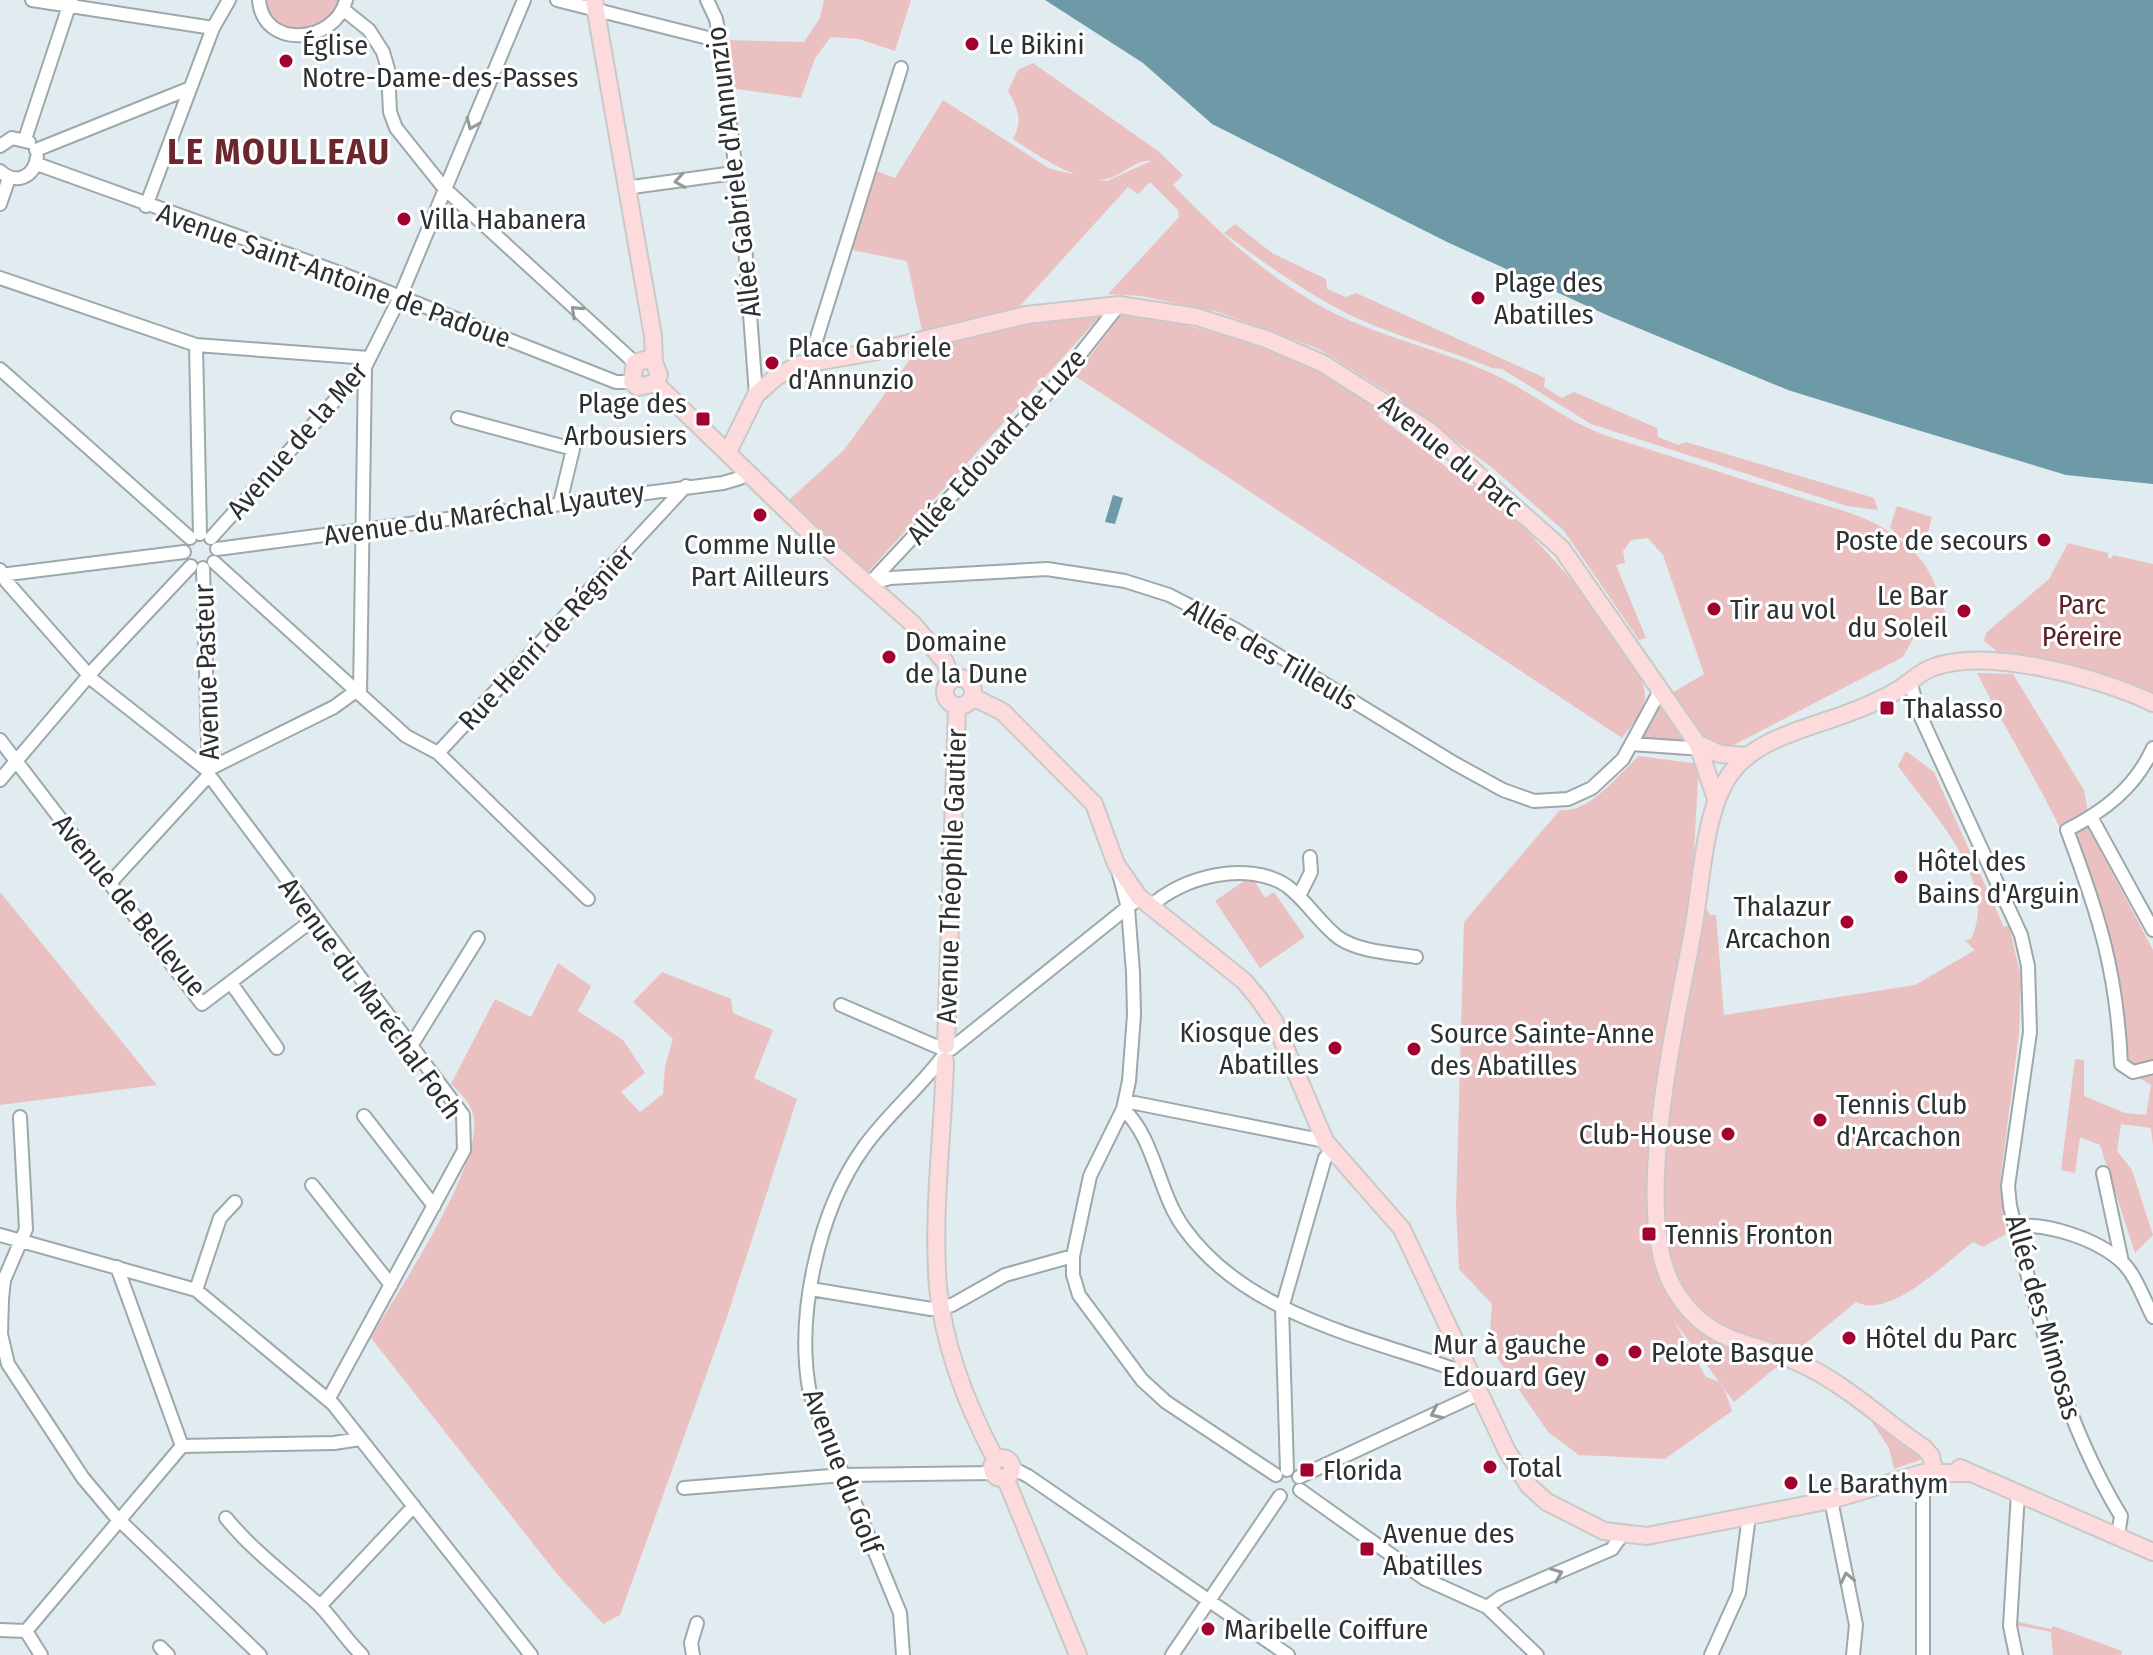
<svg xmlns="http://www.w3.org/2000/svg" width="2153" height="1655" font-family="'Fira Sans Condensed',sans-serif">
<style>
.green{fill:#ebc0c1}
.water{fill:#6e99a6}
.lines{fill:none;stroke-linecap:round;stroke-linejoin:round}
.minor-casing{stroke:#9da8ac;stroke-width:16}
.major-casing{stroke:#c8c9c9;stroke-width:20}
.minor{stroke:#fff;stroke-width:12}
.major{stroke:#fddbdc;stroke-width:16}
.oneway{stroke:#959898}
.poi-dot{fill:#a2022f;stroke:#fff;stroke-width:3}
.labels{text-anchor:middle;stroke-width:6;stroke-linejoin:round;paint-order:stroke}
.poi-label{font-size:28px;fill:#2b3031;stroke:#fff;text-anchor:start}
.street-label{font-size:28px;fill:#2b3031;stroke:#fff}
.park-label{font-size:28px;fill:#592227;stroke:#fff}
.district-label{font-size:36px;font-weight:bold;letter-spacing:2px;fill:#6c262d;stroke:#fff}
</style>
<rect width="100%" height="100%" fill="#e0ecf0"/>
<!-- green -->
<path class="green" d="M264 0H340L339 7 314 31C292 29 266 28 264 0Z
M824 0H911L895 51 859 39 831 37 815 58 801 98 730 88 723 40 804 42 820 18Z
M1033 63 1158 151 1183 175 1173 185C1223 237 1278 287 1344 318 1393 340 1443 351 1491 373 1533 392 1569 424 1613 438 1673 457 1732 476 1792 495 1821 505 1857 512 1883 528 1923 554 1930 567 1945 612L1932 629 1915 635 1903 657 1724 750 1707 740 1672 693 1704 674 1663 555 1648 538 1631 540 1623 551 1625 563 1616 565 1646 638 1639 640 1564 531 1490 466 1399 399 1319 349 1218 312 1141 296 1108 294 1179 217 1178 210 1150 182 1138 194 1128 187 1011 316 922 331 907 261 852 250 874 170 895 178 943 100 1050 169 1107 181 1151 161C1137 158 1121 177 1105 179 1075 182 1036 154 1013 139 1023 121 1018 108 1008 91L1018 70Z
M1235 224 1272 253 1326 279 1327 289 1346 297 1356 293 1545 378 1544 387 1562 398 1574 392 1657 428 1658 437 1678 445 1686 442 1874 498 1878 510 1847 506 1591 424 1502 369 1492 368C1443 348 1389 335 1342 311 1300 289 1261 261 1224 233Z
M1104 312 867 573 789 500 844 450 922 343 1050 318Z
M1123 313C1215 327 1304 358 1384 406L1378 416 1472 486 1478 481C1513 515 1646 651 1645 695 1645 711 1631 726 1622 738L1075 376Z
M1897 506 1932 517 1925 544 1900 538 1890 527Z
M2068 543 2108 553V558H2112L2113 555 2153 564V695L2094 671 2004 657 1984 641 1986 633 2049 579Z
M1977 673 2013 674 2084 790 2092 834 2153 950V1145L2151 1128 2121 1124 2117 1151 2132 1170 2153 1235 2135 1253 2100 1145 2080 1137 2075 1173 2061 1170 2075 1059 2084 1060V1096L2125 1113 2146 1115 2151 1085 2115 1064C2110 980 2094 896 2056 820 2031 770 2002 723 1977 673Z
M1661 705 1692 745 1642 739Z
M1906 751 1934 772 2004 927 2009 925 2021 978 2019 1033 2000 1183 2006 1234 1983 1247 1973 1242C1946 1262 1890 1320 1856 1302L1734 1402 1674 1321 1706 1377 1719 1382 1725 1391 1732 1411 1665 1459 1579 1455 1548 1432 1489 1346 1492 1304 1459 1269 1456 1208 1464 922 1560 810C1589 814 1619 774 1639 756L1699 764 1692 884 1710 915H1716L1724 1015 1915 985 1975 950 1965 941 1971 939C2000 880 1929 810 1898 766Z
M1251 876 1265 898 1274 892 1305 937 1260 968 1215 901Z
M0 892 157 1085 0 1105Z
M558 963 591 986 578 1011 623 1040 645 1073 621 1092 640 1112 663 1094 665 1066 673 1039 633 1002 662 972 731 999 733 1013 773 1030 754 1078 797 1099 727 1317 620 1615 603 1624 557 1574 371 1338C397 1292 486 1162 473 1114 469 1101 460 1093 451 1084L495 999 531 1017Z
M1872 1422 1917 1452 1920 1460 1894 1469 1889 1448Z
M2014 1621 2051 1629 2053 1626 2122 1651 2121 1655H2053L2051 1632 2015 1625Z"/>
<!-- water -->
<path class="water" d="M1045 0H2153V484L2066 475 1891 422 1788 390 1609 316 1447 242 1212 124 1143 63Z
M1113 495 1123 498 1115 524 1105 522Z"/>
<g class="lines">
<defs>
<path id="minor" d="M32 0 213 28
M259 0C263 50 335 44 346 0
M557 0 720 41
M707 0 716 19 720 41 745 246 756 395
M344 10 369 30 383 52 388 69 390 112 396 128 444 188 635 363
M25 139 71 0
M0 146 12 138 29 142
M36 150 188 89
M37 164 340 273 616 382H632
M0 171C15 185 34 178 37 157
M625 188 734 173
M0 204 9 178
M146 206 213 28 229 0
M0 278 196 345 369 358
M196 345 200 534
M809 363 901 68
M0 369 190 538
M458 418 573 449 560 503
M211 538 365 367 400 297 524 0
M217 549 723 483 740 478 747 470
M214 562 406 736 438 753 588 899
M0 570 6 581 94 681 207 770 334 707 356 691
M0 575 184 552
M869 584 890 578 1047 569 1125 581 1169 595 1235 629 1454 763 1503 790 1534 801 1568 799 1592 788 1623 759 1661 689
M869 584 1059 381 1119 305
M1910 681 1919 713 2021 935 2028 966 2030 1032 2008 1186 2010 1206C2036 1312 2064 1423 2121 1516L2118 1535
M360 694 365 367
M0 740 202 1004 314 919
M1631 744 1704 749
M2153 748C2135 788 2104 811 2067 830 2099 915 2117 972 2121 1064L2133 1072 2153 1067
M438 753 686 486
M209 775 463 1115 464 1150 328 1400
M0 780 97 666 191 566
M2091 817 2153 930
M1118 870 1128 908 1133 972 1134 1015 1129 1081 1123 1109 1090 1176 1073 1256V1275L1079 1295 1142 1380 1166 1402 1276 1475
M111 882 209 775 203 568
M1299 896 1311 872 1310 857
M1150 907C1182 876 1249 860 1287 886 1307 901 1319 923 1339 938 1360 952 1392 953 1416 957
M231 983 277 1048
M841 1005 940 1048
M411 1046 478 938
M951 1049 1133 903
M1125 1101 1325 1141
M1123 1109C1155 1138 1158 1193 1184 1228 1245 1314 1363 1337 1457 1370L1471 1371
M364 1116 434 1206
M20 1117 26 1229 4 1280 2 1299 1 1334 8 1364 83 1478 115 1516 260 1655
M2103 1173 2122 1262
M312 1185 391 1285
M2015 1226C2048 1223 2097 1239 2122 1262 2136 1275 2144 1300 2153 1317
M0 1235 196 1290 333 1404 531 1655
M117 1267 182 1446
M811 1289 931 1309 952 1305 1005 1275 1073 1256
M196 1290 220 1218 235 1202
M1012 1468 1028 1476 1288 1655
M1287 1470 1282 1308 1325 1158 1332 1151
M1299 1477 1480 1393
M684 1488 843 1475 993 1473
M1300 1490 1425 1579 1487 1607 1537 1655
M1831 1500 1856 1625 1853 1655
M226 1518C253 1551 286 1575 317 1603 333 1618 345 1639 362 1655
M320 1606 414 1506
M1487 1607 1501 1597 1612 1549 1622 1535
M0 1630 26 1631 182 1446 334 1443 360 1439
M26 1631 41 1655
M160 1647 168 1655
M693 1655 691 1643 697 1623
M903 1655 900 1613 810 1394C795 1317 818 1211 864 1147 886 1116 917 1090 941 1059
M1172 1655 1280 1496
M1711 1655 1739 1593 1749 1516
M1923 1655V1473
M2016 1655 2010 1626 2018 1493"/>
<path id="major" d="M594 0 653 336 654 362 659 375 655 383
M654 362 648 359 635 363 632 382 638 387 655 383
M655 383 809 532 913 624 945 662 952 680
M728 452 756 395 776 377 798 365 873 352 1026 315 1119 305 1197 317 1266 339 1322 363 1428 430 1562 549 1697 743 1716 799
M945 692a14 14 0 1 1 28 0a14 14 0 1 1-28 0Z
M973 697 1003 712 1094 804 1116 864 1139 897 1244 981 1259 999 1274 1021 1325 1141 1402 1229 1507 1451 1529 1486 1547 1502 1604 1531 1647 1536 1831 1500 1923 1473H1970
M1697 743 1720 754 1747 756
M946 1045 957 706
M945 1061C943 1135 932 1212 938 1287 944 1346 968 1408 996 1460
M992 1468a10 10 0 1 1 20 0a10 10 0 1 1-20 0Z
M1960 1468 2153 1552
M1934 1471 1931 1456 1924 1448C1885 1422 1850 1388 1808 1367 1754 1339 1709 1349 1673 1287 1630 1211 1678 1015 1693 930 1702 883 1703 806 1734 769 1759 739 1807 728 1843 715 1862 708 1884 699 1901 688 1912 681 1921 671 1934 667 1989 647 2101 678 2153 703
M1005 1477 1078 1655"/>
</defs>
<!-- minor casing -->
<use href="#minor" class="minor-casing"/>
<!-- major casing -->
<use href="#major" class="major-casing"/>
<!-- minor -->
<use href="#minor" class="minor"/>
<!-- major -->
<use href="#major" class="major"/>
</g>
<!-- one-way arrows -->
<defs><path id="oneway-chevron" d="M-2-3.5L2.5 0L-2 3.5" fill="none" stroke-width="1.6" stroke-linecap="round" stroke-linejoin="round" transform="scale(2)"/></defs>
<g class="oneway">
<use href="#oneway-chevron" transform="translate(472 124) rotate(113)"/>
<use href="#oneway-chevron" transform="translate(680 181) rotate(171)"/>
<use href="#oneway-chevron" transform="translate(576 311) rotate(-137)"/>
<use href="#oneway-chevron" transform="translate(1436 1413) rotate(155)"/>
<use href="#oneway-chevron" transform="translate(1557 1574) rotate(-22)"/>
<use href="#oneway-chevron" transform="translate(1847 1578) rotate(-102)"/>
</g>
<!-- markers -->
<g class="poi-dot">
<circle cx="972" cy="44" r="8"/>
<circle cx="286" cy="61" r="8"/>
<circle cx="404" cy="219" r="8"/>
<circle cx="1478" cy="298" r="8"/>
<circle cx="772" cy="363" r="8"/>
<rect x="695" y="411" width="16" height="16" rx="4"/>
<circle cx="760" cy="515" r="8"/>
<circle cx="2044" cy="540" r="8"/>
<circle cx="1714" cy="609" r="8"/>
<circle cx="1964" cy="611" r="8"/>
<circle cx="889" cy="657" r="8"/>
<rect x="1879" y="700" width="16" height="16" rx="4"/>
<circle cx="1901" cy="877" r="8"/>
<circle cx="1847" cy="922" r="8"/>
<circle cx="1335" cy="1048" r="8"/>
<circle cx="1414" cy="1049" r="8"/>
<circle cx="1820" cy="1120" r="8"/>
<circle cx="1728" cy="1134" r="8"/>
<rect x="1641" y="1226" width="16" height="16" rx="4"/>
<circle cx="1849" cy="1338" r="8"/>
<circle cx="1635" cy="1352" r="8"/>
<circle cx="1602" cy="1360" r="8"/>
<circle cx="1490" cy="1467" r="8"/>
<rect x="1299" y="1462" width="16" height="16" rx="4"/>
<circle cx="1791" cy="1483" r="8"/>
<rect x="1359" y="1541" width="16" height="16" rx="4"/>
<circle cx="1208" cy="1629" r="8"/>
</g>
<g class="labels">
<!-- poi labels -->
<g class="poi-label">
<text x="988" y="54">Le Bikini</text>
<text x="302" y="55">Église<tspan x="302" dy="32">Notre-Dame-des-Passes</tspan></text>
<text x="420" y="229">Villa Habanera</text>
<text x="1494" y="292">Plage des<tspan x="1494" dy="32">Abatilles</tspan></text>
<text x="788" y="357">Place Gabriele<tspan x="788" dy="32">d'Annunzio</tspan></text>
<text x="687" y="413" text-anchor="end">Plage des<tspan x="687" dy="32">Arbousiers</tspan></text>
<text x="2028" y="550" text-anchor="end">Poste de secours</text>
<text x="760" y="554" text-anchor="middle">Comme Nulle<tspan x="760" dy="32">Part Ailleurs</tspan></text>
<text x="1948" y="605" text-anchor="end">Le Bar<tspan x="1948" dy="32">du Soleil</tspan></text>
<text x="1730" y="619">Tir au vol</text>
<text x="905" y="651">Domaine<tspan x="905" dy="32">de la Dune</tspan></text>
<text x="1903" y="718">Thalasso</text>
<text x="1917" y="871">Hôtel des<tspan x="1917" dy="32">Bains d'Arguin</tspan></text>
<text x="1831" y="916" text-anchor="end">Thalazur<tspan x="1831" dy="32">Arcachon</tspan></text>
<text x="1319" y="1042" text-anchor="end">Kiosque des<tspan x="1319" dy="32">Abatilles</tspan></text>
<text x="1430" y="1043">Source Sainte-Anne<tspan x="1430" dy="32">des Abatilles</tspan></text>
<text x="1836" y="1114">Tennis Club<tspan x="1836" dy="32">d'Arcachon</tspan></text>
<text x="1712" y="1144" text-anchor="end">Club-House</text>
<text x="1665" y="1244">Tennis Fronton</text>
<text x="1865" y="1348">Hôtel du Parc</text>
<text x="1586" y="1354" text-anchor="end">Mur à gauche<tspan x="1586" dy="32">Edouard Gey</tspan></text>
<text x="1651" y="1362">Pelote Basque</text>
<text x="1506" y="1477">Total</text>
<text x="1323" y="1480">Florida</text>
<text x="1807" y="1493">Le Barathym</text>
<text x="1383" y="1543">Avenue des<tspan x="1383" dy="32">Abatilles</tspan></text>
<text x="1224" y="1639">Maribelle Coiffure</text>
</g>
<!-- street labels -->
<g class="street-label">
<text transform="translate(733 172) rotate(-97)" y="10">Allée Gabriele d'Annunzio</text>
<text transform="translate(334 275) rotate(20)" y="10">Avenue Saint-Antoine de Padoue</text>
<text transform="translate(297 440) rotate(-49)" y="10">Avenue de la Mer</text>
<text transform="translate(996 446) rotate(-48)" y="10">Allée Edouard de Luze</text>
<text transform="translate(1451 455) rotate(39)" y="10">Avenue du Parc</text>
<text transform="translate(484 513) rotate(-8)" y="10">Avenue du Maréchal Lyautey</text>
<text transform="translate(546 637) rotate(-47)" y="10">Rue Henri de Régnier</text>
<text transform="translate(1271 654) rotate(30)" y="10">Allée des Tilleuls</text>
<text transform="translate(206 672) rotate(-92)" y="10">Avenue Pasteur</text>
<text transform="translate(951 876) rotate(-88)" y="10">Avenue Théophile Gautier</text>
<text transform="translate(130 905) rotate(51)" y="10">Avenue de Bellevue</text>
<text transform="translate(371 998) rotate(54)" y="10">Avenue du Maréchal Foch</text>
<text transform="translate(2044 1317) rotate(74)" y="10">Allée des Mimosas</text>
<text transform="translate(843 1471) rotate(69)" y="10">Avenue du Golf</text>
</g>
<!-- park labels -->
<g class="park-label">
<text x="2082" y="614">Parc<tspan x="2082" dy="32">Péreire</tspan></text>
</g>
<!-- district labels -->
<g class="district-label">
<text x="279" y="164">LE MOULLEAU</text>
</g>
</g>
</svg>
